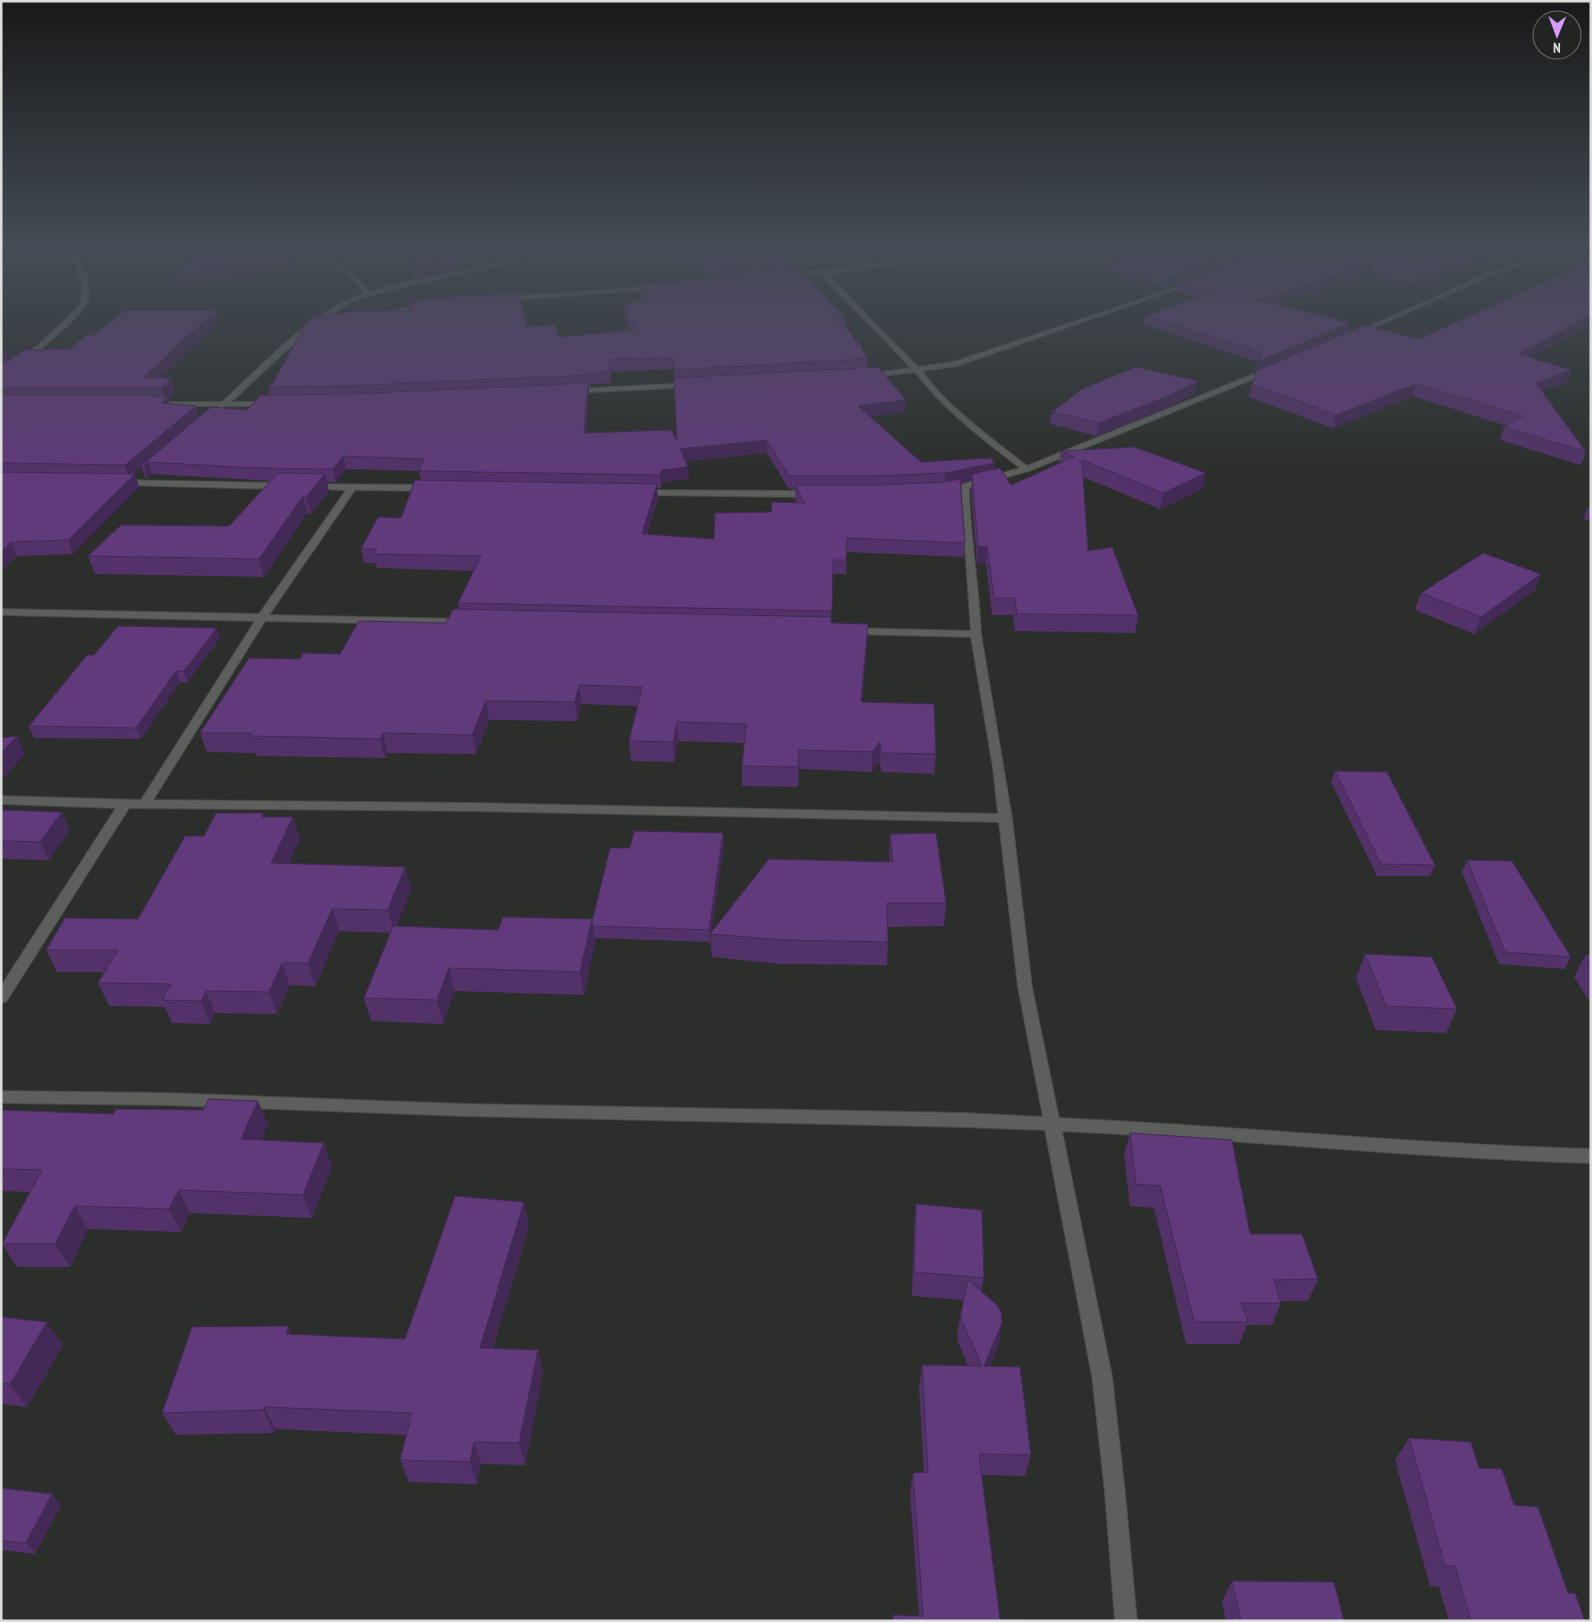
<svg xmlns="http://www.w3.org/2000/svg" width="1592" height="1622" font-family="'PT Sans Narrow',sans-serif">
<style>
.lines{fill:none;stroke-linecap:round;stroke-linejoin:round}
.minor-casing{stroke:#484a48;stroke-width:2}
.minor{fill:#5c5f5b;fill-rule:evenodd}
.wall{fill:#533269;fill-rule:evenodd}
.shaded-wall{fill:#432955}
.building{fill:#603a7a;stroke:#432955}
</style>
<rect width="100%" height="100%" fill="#2b2e2b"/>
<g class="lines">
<defs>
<path id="minor" d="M70 250H76C82 266 93 285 88 302 85 313 14 374 1 379V373L37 346 81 304 82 284Z
M322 250H328L370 292 388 286 557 250H567L390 290 353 301 313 326 231 402H269L273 404 272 406H226L221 409 218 406H153V402H222C264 364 310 311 365 293Z
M773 250H779L800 273 946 254 1054 250 1051 252 946 258 827 274 918 367 953 362 1195 281V283L957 366 922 371C950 409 989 436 1027 466L1266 369 1273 371 1029 471 969 488C970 537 979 585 981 634L1012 818 1032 987 1059 1118C1236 1126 1413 1144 1591 1149V1163C1414 1158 1238 1139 1062 1131L1112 1376 1125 1493 1137 1621H1115L1105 1493 1092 1376 1045 1130 964 1127 464 1116 166 1105 1 1103V1091L166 1093 464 1104 964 1113 1043 1117 1018 987 999 822 472 811 129 808 6 1002 1 1003V986L116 808 1 804V796L141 800 255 621 1 615V609L259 614 346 490 308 489 307 487 311 484 429 485 433 488 429 491 355 490 269 615 464 619 469 622 464 625 265 621 153 800 472 803 998 814 993 768 971 637 851 634 846 631 851 628 971 631 961 490 946 493 942 490 1020 468C980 437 946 412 915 372L865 378V374H868L911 368 821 274 783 277V275L794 273Z
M1541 250 1591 262V266L1551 255 1492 275 1358 335 1353 334 1488 273 1545 253 1541 252Z
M658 286V288L656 289 503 301 500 299 503 297Z
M426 305 428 306V308L382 315 379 313Z
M691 383H694V387L573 393 569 391 573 389Z
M121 480 281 483 285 486 281 489 118 485 117 483Z
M641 490 811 491 815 494 811 497 638 495 637 493Z"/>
</defs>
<!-- minor casing -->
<use href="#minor" class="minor-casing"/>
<!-- minor -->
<use href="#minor" class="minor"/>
</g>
<!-- wall -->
<path class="wall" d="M401 250H451L458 259 459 269 416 278 415 272Z
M647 250H774L788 268 846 318V328L867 359V367L905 412 870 416 921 462 993 469 1011 485 1059 463 1061 451 1203 489 1160 509 1083 477 1088 551 1138 615 1135 633 1015 631 1013 615H992L986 563 977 564 971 490 972 480 961 483 965 543 964 557 847 552 846 574H833L831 623 868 624 867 642 862 702 936 754 934 774 881 772 880 761 872 772 799 769 798 787 742 786V766L744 743 678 741 674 762 631 761 629 741 637 706 581 704 577 721 489 720 476 754 387 753 385 758 257 756 256 753 207 752 200 733 300 659 340 654 446 623 459 609 458 603 474 571 377 568 376 563H364L361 549 401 518 421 480 419 471 346 469 336 482H327L329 491 311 514 307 513 264 577 95 574 88 556 229 526 271 481 152 474 148 478H145L142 468 134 474H135L139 487 73 554 17 556 1 571V351L10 359 69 349 94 335 219 322 159 378H171L175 391 168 398 170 404 200 417 247 410 270 395 268 387 528 327 559 337 631 330 624 314 623 303 643 301 640 296V285L731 277V276L717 278ZM674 369 677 441 586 433 589 394V387L590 386V384L611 383 610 372ZM767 453 789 489H795V499L797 502 771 512 714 539 647 534 658 498 657 488H661L662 482 689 479 686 461Z
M1517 250 1417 285 1370 272 1274 304 1350 323 1348 332 1419 339 1591 261V324L1531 357 1567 382 1542 391 1586 452 1581 465 1500 440 1504 427 1507 426 1413 396 1333 428 1249 397 1258 362 1144 325 1145 316 1198 298 1176 291 1178 283 1164 287 1105 269 1106 261Z
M1195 393 1166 408 1097 436 1050 424 1052 412Z
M1591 507V522L1583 519 1587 509Z
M1541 574 1534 591 1474 634 1415 610 1421 593Z
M220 638 188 682H180L141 739 34 738 29 726 94 655Z
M1335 771 1435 865 1430 876H1377L1331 782Z
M1 810 70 830 49 860 1 859Z
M265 817H293L300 839 288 864 405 867 411 890 396 926 498 930 592 919V922L630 848 724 844 711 933 890 862 889 857 890 834 946 903 944 926 888 927V942L887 965 782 964 712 957 710 937V942L595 938V943L584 995 454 991 443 1024 371 1021 364 998 391 933 339 931 315 986 290 985 277 1014 215 1013 210 1024 172 1023 165 1007 109 1006 98 983 104 972H57L46 950 138 919 204 836Z
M1467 860 1571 957 1565 969 1499 964 1462 872Z
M1365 954 1457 1009 1446 1033 1376 1030 1356 978Z
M1585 955H1591V1004L1574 977Z
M258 1101 268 1124 261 1140 332 1166 312 1218 190 1213 181 1232 88 1229 70 1267H17L2 1244 30 1192 1 1191V1110L113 1114 203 1110Z
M1130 1133 1250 1234 1318 1279 1308 1301H1280L1281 1303 1272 1325H1247L1239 1344H1186L1154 1208 1130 1206 1124 1155Z
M524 1202 529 1226 493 1348 538 1350 543 1372 525 1465 481 1464 477 1484 409 1482 400 1460 406 1435 275 1429 274 1433 176 1435 162 1413 288 1326 292 1335 405 1339Z
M916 1204 984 1278 981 1291 1002 1323 998 1346 989 1366 1031 1455 1025 1476 981 1475 1000 1619 1019 1621H892L893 1615 919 1616 910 1494 913 1473H924L919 1388 922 1365 968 1366 958 1342 957 1335 961 1313 963 1300 912 1296 914 1227Z
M1 1317 63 1345 27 1407 1 1404Z
M1409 1438 1479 1468 1514 1505 1585 1621H1449L1439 1587 1430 1586 1395 1460Z
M1 1490 61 1505 35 1554 1 1550Z
M1232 1581 1344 1621H1226L1222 1601Z"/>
<!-- shaded-wall -->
<path class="shaded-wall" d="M133 250H187L135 257Z
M1251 250H1274L1178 282V283L1164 287 1166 279Z
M1495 250H1517L1417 285 1419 276Z
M294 257 296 267 176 284 173 274Z
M458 259 459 269 416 278 414 268Z
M1372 263 1370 272 1258 309 1260 300Z
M788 264V272L731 273V276L717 278 716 270Z
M216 310 219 322 150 388 143 378Z
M1591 315V324L1515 366 1519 354Z
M1350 323 1348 333 1256 371 1259 361Z
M7 351 12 363 1 370V355Z
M1572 370 1567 382 1531 395 1536 383Z
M171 378 175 391 168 398 171 410 161 403 166 399 162 388Z
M1198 381 1195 393 1166 408 1097 436 1099 423Z
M588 383 589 394 585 445 584 433Z
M1416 384 1413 396 1333 428 1336 415Z
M906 400 905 412 857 418 858 406Z
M196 406 200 418 148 462 152 474 148 478 144 466H141L142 468 129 478 125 465Z
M767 440V453L681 462 680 449Z
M343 456 346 469 336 482 333 469Z
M994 463 993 476 972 474V480L944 486 945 473Z
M688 467 689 479 662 482 661 488 660 475 662 470Z
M1206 473 1203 489 1160 509 1163 493Z
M135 474 139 487 73 554 68 540Z
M325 474 329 491 311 514 306 497Z
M657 484 658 498 643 548 642 534Z
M303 496 307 513 264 577 259 559Z
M11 542 17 556 1 571V552Z
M987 546 986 563 977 564 978 547Z
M1541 574 1534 591 1474 634 1481 617Z
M868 624 867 642 860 721 861 702Z
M217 628 220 638 188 682 184 671Z
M176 671 180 682 141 739 136 728Z
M579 685 581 704 577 721 575 702Z
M486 701 489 720 476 754 472 735Z
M677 722 678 741 674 762 673 742Z
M383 733 387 753 385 758 380 739Z
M17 736 25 754 1 781V753Z
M880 742V761L872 772V752Z
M799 750V769L798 787V767Z
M62 812 70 830 49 860 40 842Z
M293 817 300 839 278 886 271 863Z
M723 833 724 844 711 934H710V942L709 930Z
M405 867 411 890 394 933 388 910Z
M332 909 339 931 315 986 308 963Z
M592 919 595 943 584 995 580 972Z
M282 963 290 985 277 1014 269 992Z
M449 968 454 991 443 1024 437 1000Z
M206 991 215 1013 210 1024 201 1001Z
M258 1101 268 1124 251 1163 241 1139Z
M324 1143 332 1166 312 1218 303 1195Z
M179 1190 190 1213 181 1232 169 1209Z
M524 1202 529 1226 486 1370 480 1348Z
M75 1206 88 1229 70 1267 55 1244Z
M47 1322 63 1345 27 1407 10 1384Z
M1002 1323 998 1346 980 1389 984 1366Z
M288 1326 299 1349 286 1334Z
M538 1350 543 1372 525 1465 519 1443Z
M264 1407 275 1429 274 1433 263 1410Z
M474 1442 481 1464 477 1484 470 1462Z
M52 1494 61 1505 35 1554 26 1543Z"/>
<!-- building -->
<path class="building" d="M204 250H287L294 257 173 274Z
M405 250H451L458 259 414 268 415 264Z
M665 250H774L788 264 716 270Z
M1161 250H1251L1166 279 1106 261Z
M1271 250H1495L1419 276 1372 263 1260 300 1350 323 1259 361 1261 352 1145 316 1213 292 1178 282Z
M1591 261V315L1519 354 1572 370 1536 383 1586 452 1504 427 1523 416 1416 384 1336 415 1252 384 1256 371 1365 325 1419 339Z
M795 268 846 318 834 313 860 345 867 359 674 370V358L609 360 610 371 589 373V375L349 386 268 387 273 383 305 324 314 317 354 311H410L411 302 438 298 518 293 528 327 555 325 559 337 636 330 623 303 648 301 640 285 741 277 731 273Z
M126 310H216L143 378H171L162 388H1V365L24 350 69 349 87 335H94Z
M1 351H7L1 355Z
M878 367 906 400 858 406 921 462 991 458 994 463 945 473 878 476H789L767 440 680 449 688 467 662 470 660 475 419 471 424 459 343 456 333 469 254 468 148 462 144 466H141L211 407 247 410 261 395 350 394 588 383 584 433 671 430 677 441 674 378Z
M1136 367 1198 381 1168 396 1099 423 1052 412 1082 389Z
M1 395H155L153 397H168L161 403 196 406 125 465 1 463Z
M1134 447 1206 473 1163 493 1082 460 1088 551 1112 547 1138 615 1017 614 1015 598H994L987 546 978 547 972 474 1000 468 1011 485 1074 457 1061 451Z
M1 472 135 474 68 540 11 542 1 552Z
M278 473 325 474 306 497 303 496 259 559 88 556 121 525 229 526Z
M960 479 965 543 847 538 846 560H833L832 611 458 603 481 556 374 554 377 549H361L378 517 401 518 415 480 657 484 642 534 714 539 715 513 771 512 772 502 805 503 795 485H879L945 482Z
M1483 553 1541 574 1481 617 1421 593Z
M453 609 831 617V623L868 624 861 702 934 704 936 754 882 753 880 742 872 752 799 750 798 767 742 766 746 724 677 722 673 742 629 741 642 687 579 685 575 702 486 701 472 735 383 733 380 739 250 736 252 733H200L249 658 300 659 303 653 340 654 359 621 446 623Z
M118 626 217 628 184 671H176L136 728 29 726 87 655H94Z
M17 736 1 753V738Z
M1335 771 1387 772 1435 865 1381 864Z
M1 810 62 812 40 842 1 841Z
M216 813H264L262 817H293L271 863 405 867 388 910 332 909 308 963H282L269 992 206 991 201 1001 162 1000 171 984 98 983 118 950H46L65 918 138 919 185 836H204Z
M634 831 723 833 709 930 593 926 592 922 610 848H630Z
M936 833 946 903H887L888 942 782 940 710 934 769 859 893 862 890 834Z
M1467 860 1512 861 1571 957 1505 952Z
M503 917 592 919 580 972 449 968 437 1000 364 998 393 926 498 930Z
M1365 954 1432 957 1457 1009 1386 1006Z
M1585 955H1591V964Z
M209 1099 258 1101 241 1139 324 1143 303 1195 179 1190 169 1209 75 1206 55 1244H2L42 1170 1 1169V1110L113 1114 116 1109 203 1110Z
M1130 1133 1232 1140 1250 1234H1302L1318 1279 1274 1280 1281 1303H1241L1248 1322H1194L1160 1186 1136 1184Z
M455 1196 524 1202 480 1348 538 1350 519 1443 474 1442 470 1462 400 1460 412 1413 264 1407 263 1410 162 1413 192 1327 288 1326 286 1334 405 1339Z
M916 1204 982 1210 984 1278 914 1272Z
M968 1280 997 1305 1001 1311 1002 1323 984 1366 1020 1367 1031 1455 979 1454 1000 1619 1019 1620V1621H893V1615L923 1616 913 1473 928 1472 922 1365 982 1366 961 1319V1313Z
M1 1317 47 1322 10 1384 1 1383Z
M1409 1438 1471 1442 1479 1468 1502 1469 1514 1505 1538 1507 1568 1593H1575L1585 1621H1471L1455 1566H1445Z
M2 1488 52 1494 26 1543 1 1541V1490Z
M1232 1581 1334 1582 1344 1621H1241Z"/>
<!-- sky -->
<linearGradient id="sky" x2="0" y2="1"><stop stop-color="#181918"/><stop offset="0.52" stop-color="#444c55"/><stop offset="1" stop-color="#444c55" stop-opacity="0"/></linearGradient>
<rect width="1592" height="477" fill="url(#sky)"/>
<!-- border -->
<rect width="1592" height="1622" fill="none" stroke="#dddfdd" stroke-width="5"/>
<!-- north arrow -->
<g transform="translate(1557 35) rotate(181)"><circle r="24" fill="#212421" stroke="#6c6f6c"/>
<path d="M0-4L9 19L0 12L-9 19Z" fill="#d49cfc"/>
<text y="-8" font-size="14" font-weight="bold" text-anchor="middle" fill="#dddfdd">N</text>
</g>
</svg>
